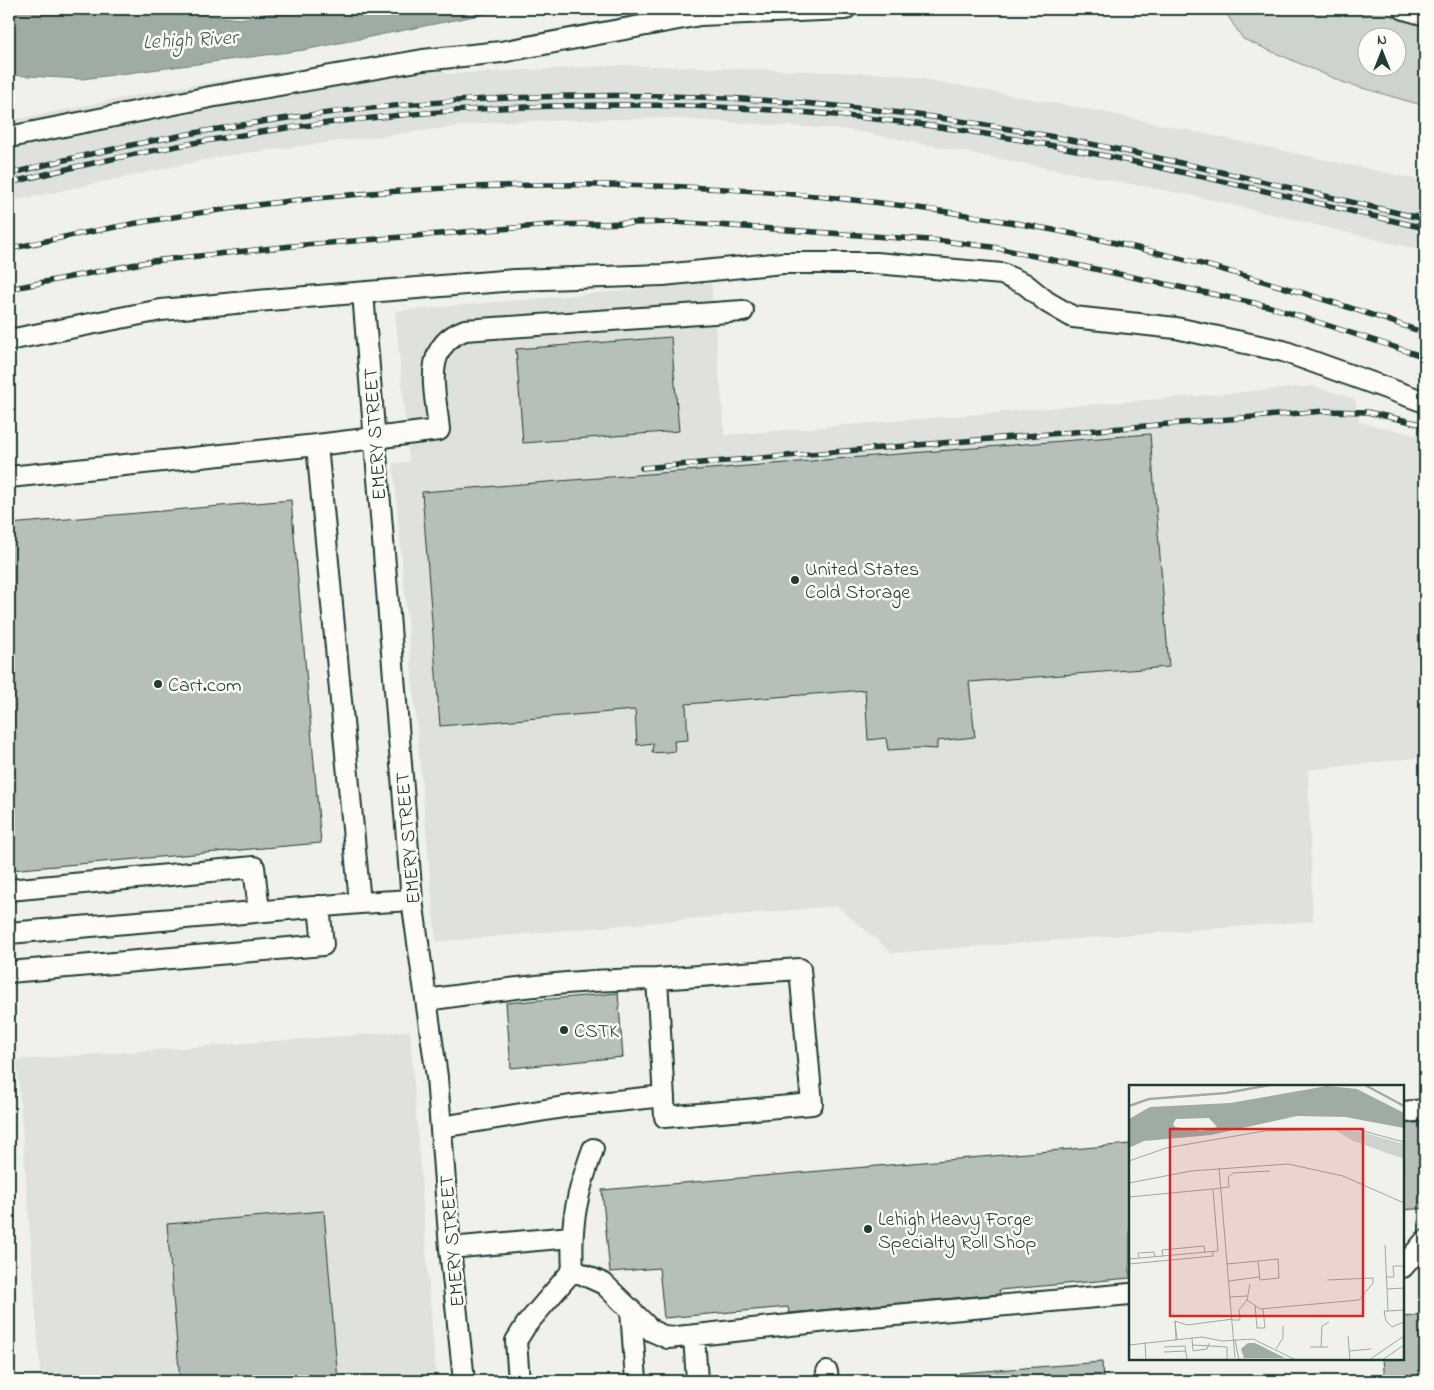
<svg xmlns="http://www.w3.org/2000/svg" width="1434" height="1390" font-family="'Indie Flower',sans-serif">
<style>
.built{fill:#dfe2dc}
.green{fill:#cdd3cd;stroke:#768880;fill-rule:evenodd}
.water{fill:#9faca4;stroke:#6c8077}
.building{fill:#b6bfb8;stroke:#1f3d34}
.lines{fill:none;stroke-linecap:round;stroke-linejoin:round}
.minor-casing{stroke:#1f3d34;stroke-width:24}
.minor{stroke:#fdfcf7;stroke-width:20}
.rail-casing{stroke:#1f3d34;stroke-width:5.5}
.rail{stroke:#fdfcf7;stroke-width:4;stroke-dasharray:11;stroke-linecap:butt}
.poi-dot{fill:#1f3d34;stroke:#fdfcf7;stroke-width:2}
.labels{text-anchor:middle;stroke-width:5;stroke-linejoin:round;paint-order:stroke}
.street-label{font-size:20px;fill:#1f3d34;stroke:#fdfcf7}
.poi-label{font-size:20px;fill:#1f3d34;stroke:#fdfcf7;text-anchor:start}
.water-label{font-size:21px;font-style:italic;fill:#455e56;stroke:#fdfcf7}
.inset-river{fill:none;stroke:#9faca4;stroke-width:2.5}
.inset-road{fill:none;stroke:#9ca9a2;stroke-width:1}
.view{fill:#d62828;fill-opacity:0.15;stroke:#d62828;stroke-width:2.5}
.inset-edge{fill:none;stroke:#1f3d34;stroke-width:2.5}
</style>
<rect width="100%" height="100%" fill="#f0f1eb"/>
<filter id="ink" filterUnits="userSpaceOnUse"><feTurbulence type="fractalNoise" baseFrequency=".02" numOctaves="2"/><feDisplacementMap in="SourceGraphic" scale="10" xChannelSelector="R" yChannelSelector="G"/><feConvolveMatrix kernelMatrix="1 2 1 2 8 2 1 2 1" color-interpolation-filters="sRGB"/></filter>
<g filter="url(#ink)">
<!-- built -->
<path class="built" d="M423 50 446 74 626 65 896 74 1098 111 1425 181V251L1199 197 850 130 663 118 494 122 223 156 9 202V121L167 89Z
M711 283 725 435 1314 386 1355 399 1359 422 1425 437V757L1308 770 1313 921 892 953 837 906 436 942 393 463 409 462 395 311Z
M410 1031 436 1381H41L17 1060Z"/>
<!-- green -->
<path class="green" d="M1224 10 1385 14 1425 27V106L1345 83 1243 39ZM1366 38H1396V68H1366Z"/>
<!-- water -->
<path class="water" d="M9 9H196L197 11 213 16 240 19 292 9H510L304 50 82 79 9 75Z"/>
<!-- building -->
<path class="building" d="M671 337 679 431 523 443 516 349Z
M1150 434 1169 667 969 682 975 737 937 741V749L919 748 888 750 886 738 868 740 865 690 686 704 688 740 674 741 675 751 667 752 652 753 653 743 637 745 635 710 440 726 422 492Z
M291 500 321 843 9 870V524Z
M618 993 623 1057 511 1068 506 1003Z
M1425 1122V1208L1403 1210V1124Z
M1130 1144V1278L999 1290 1000 1294 789 1313 788 1307 664 1318 659 1268 610 1272 602 1190Z
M324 1211 338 1381H180L167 1224Z
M1425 1315V1381H1385L1383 1359H1403V1317Z
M1102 1362 1103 1381H959V1373Z"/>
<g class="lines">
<defs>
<path id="minor" d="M1404 9 1425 15
M9 137 210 97 423 60 501 52 700 15 845 9
M363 293 412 900 437 1077 450 1248 464 1381
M9 340 161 310 257 301 515 280 663 275 783 263H876L1002 274 1025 284 1047 302 1073 317 1176 328 1283 351 1425 402
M317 445 439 430C436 391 420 347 465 330L743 311
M9 477 317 445 360 903 9 933
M9 890 254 867 259 911
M360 903 412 900
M800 969 812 1104 665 1117 657 979Z
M9 972 323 945 319 906
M426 1000C503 989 579 979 657 979
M1403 1112 1425 1110
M441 1127 570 1106 664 1096
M450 1248 571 1237
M1403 1267 1425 1241
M573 1270 604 1284 652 1331 668 1338 828 1321 1130 1294
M631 1310 636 1381
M694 1336 697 1381
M827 1372 828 1381
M519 1381 516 1341 526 1325 573 1270C570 1223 577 1193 593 1149"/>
</defs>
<!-- minor casing -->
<use href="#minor" class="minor-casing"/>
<!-- minor -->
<use href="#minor" class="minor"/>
<defs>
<path id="rail" d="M9 174C303 96 615 76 917 115 1088 137 1257 181 1425 219
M9 183C305 107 613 85 917 124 1088 146 1257 190 1425 228
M9 249C339 173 688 164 1021 224 1159 248 1293 287 1425 333
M9 289 152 261 292 246 550 225 674 222 943 241 992 247 1268 306 1425 357
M642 468 1325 411 1367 412 1425 425"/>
</defs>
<!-- rail casing -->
<use href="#rail" class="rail-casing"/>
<!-- rail -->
<use href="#rail" class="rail"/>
</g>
</g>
<!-- markers -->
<g class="poi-dot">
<circle cx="795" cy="580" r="5"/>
<circle cx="158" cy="684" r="5"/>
<circle cx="564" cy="1030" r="5"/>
<circle cx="868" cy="1229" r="5"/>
</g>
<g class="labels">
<!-- street labels -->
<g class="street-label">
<text transform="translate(374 434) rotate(-94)" y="7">EMERY STREET</text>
<text transform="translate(407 838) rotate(-95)" y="7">EMERY STREET</text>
<text transform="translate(451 1241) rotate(-95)" y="7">EMERY STREET</text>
</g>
<!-- poi labels -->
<g class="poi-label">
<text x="805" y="575">United States<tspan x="805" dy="23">Cold Storage</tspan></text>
<text x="168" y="691">Cart.com</text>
<text x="574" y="1037">CSTK</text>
<text x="878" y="1225">Lehigh Heavy Forge:<tspan x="878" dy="23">Specialty Roll Shop</tspan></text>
</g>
<!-- water labels -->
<g class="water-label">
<text transform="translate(190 39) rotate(-3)" y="7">Lehigh River</text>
</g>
</g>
<!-- overview -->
<g transform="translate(1129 1085)">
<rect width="275" height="275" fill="#f0f1eb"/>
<path d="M206 45 228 46 275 59V74L222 55Z" fill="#cdd3cd"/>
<path d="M198 1 228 4 275 28V43L216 32 168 31 82 50 15 56 0 63V34L21 22 101 18ZM80 33 88 42 73 46 46 42 44 39 47 34ZM119 258H126L156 273H115L112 264Z" fill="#9faca4" fill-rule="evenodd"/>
<path class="inset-river" d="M236 0 275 21M0 21 20 14 97 8 141 0"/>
<path class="inset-road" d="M0 76 37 63 135 46 227 44 275 57M90 83 106 273M0 98 62 86 159 79 214 91 275 118M84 104 100 102 99 92 104 88 141 86M0 112 84 104 89 166 0 174M256 160 259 226 275 225M34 172 33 165 75 161 76 167M10 173 9 168 25 167 26 172M149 174 150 193 131 195 129 176ZM0 179 84 171V166M98 179 129 176M257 192H265L264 181H275M100 196 130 192M258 204 275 203M101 212 118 211M118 215 131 224 230 215 244 198V193L198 195M126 220 128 243H136L134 224M0 224V249M259 226H255L257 236 263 242 275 237M104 235H111L110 225 118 215 121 199M46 236 58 240 104 234M219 251 221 275M63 253 64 266 78 264 80 258M47 255 46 236 48 254M106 255 110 275M16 257 17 275M0 260 73 252 93 256 124 254 167 275M64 260 98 262V275M35 262 56 261 58 275M181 262H199M192 262 193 241 200 237M147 264 154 253V241M220 266 242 264M35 267 57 266M240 275 275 251M253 275 275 260"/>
<path class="view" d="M41 44H234V231H41Z"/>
<rect width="275" height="275" class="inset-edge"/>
</g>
<!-- margin -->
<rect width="1434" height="1390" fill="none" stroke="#fdfcf7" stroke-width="30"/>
<rect x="15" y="15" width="1404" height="1360" fill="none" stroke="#1f3d34" stroke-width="2" filter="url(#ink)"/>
<!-- north arrow -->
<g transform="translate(1382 52)"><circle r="24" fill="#fdfcf7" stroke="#a4b0a9"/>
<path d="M0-4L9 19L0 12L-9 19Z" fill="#1f3d34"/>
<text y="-8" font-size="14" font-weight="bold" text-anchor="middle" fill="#1f3d34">N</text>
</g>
</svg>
